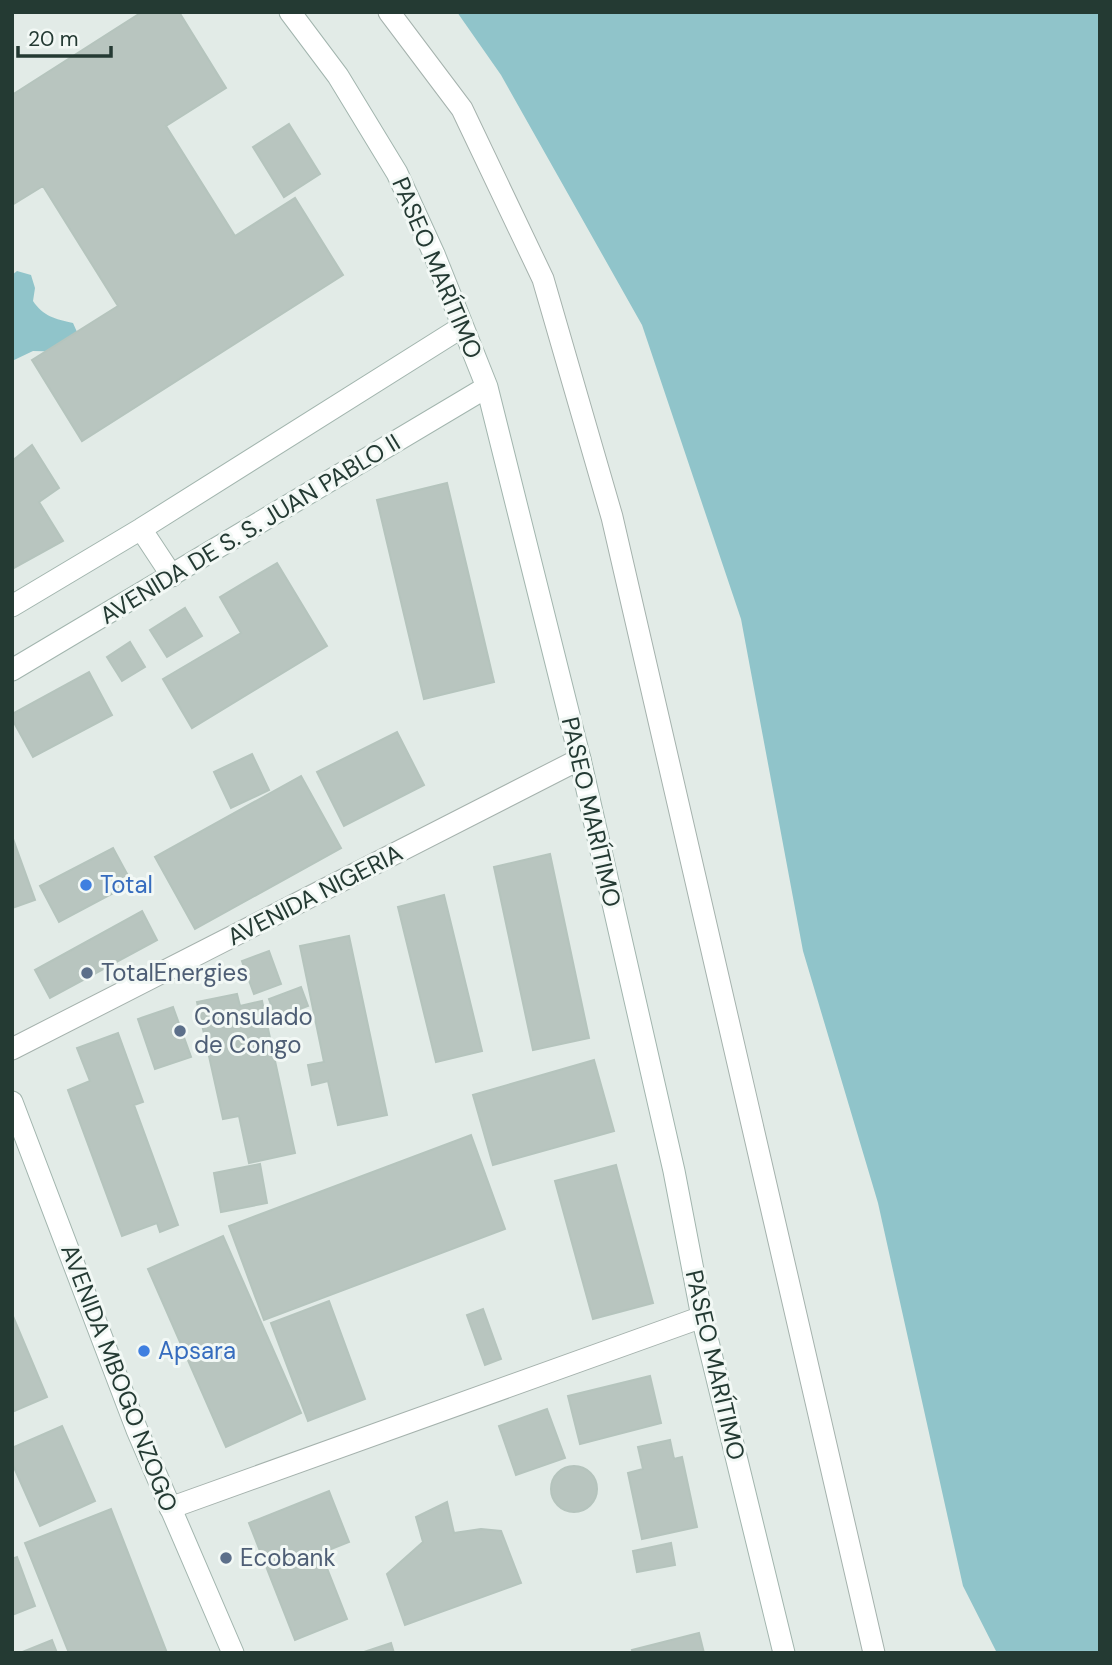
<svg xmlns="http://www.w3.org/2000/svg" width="1112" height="1665" font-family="'DM Sans',sans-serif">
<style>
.water{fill:#90c4ca}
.building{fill:#b8c5bf;stroke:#b5c4bd;stroke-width:2}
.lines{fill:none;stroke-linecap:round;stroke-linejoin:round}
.street-casing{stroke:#a5b2ad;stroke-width:23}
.secondary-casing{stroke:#a2b5ae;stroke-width:23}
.street{stroke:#fff;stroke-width:21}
.secondary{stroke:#fff;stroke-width:21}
.shop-dot{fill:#3f7fe0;stroke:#f2f8f5;stroke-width:2.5}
.service-dot{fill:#5c6f8a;stroke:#f2f8f5;stroke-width:2.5}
.labels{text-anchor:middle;stroke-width:6;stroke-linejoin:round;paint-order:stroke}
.street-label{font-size:24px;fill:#243a33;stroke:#f2f8f5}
.shop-label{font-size:24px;fill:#366cbe;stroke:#f2f8f5;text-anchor:start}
.service-label{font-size:24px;fill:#4e5e75;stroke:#f2f8f5;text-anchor:start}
</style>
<rect width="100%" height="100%" fill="#e2ebe7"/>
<!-- water -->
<path class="water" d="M457 12H1100V1653H997L963 1586 878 1203 803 951 741 619 642 325 501 75Z
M17 271 31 275 35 288 33 301C43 316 55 319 73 323L77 332 73 352 33 351 12 361V275Z"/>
<!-- building -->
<path class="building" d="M142 12H179L226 88 166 126 235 236 295 198 343 275 82 441 32 360 118 306 43 186 12 205V95Z
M289 124 320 174 284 197 253 147Z
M32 445 59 488 39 502 63 541 12 569V461Z
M447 483 494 682 424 699 377 500Z
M277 563 327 646 192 728 163 679 241 633 220 597Z
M185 608 202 636 167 657 150 630Z
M130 642 145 667 122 681 107 657Z
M89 672 112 715 33 757 12 719V714Z
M397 732 424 785 344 826 317 772Z
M252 754 269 790 231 808 214 772Z
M301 776 341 848 195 929 155 857Z
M12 836 35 900 12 908Z
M113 848 132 883 59 922 40 886Z
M550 854 589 1038 533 1050 494 867Z
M444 895 482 1051 436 1062 398 907Z
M142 911 157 940 50 998 35 970Z
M349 936 387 1115 338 1125 328 1081 312 1085 308 1065 324 1062 300 946Z
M269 951 281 984 254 994 242 961Z
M301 987 308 1006 276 1018 269 999Z
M237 994 240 1006 262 1001 295 1153 249 1163 239 1116 223 1119 197 1002Z
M173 1007 191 1057 155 1069 138 1019Z
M118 1033 143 1102 134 1105 178 1225 160 1232 157 1223 122 1236 68 1090 90 1081 77 1048Z
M594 1060 614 1131 493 1165 473 1095Z
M471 1135 505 1229 264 1320 229 1226Z
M260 1164 267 1203 221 1212 214 1173Z
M616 1165 653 1303 593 1319 555 1181Z
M223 1236 301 1413 226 1447 148 1269Z
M329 1301 365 1399 308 1421 271 1323Z
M483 1309 501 1359 485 1365 467 1315Z
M12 1314 47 1397 12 1412Z
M650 1376 661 1423 580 1444 568 1396Z
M547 1409 565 1458 516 1475 499 1426Z
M62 1426 95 1501 40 1526 12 1463V1448Z
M670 1440 674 1459 682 1457 697 1527 642 1539 628 1473 643 1469 638 1447Z
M551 1489a23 23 0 1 1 46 0a23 23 0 1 1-46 0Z
M329 1491 349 1542 321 1553 347 1619 295 1640 249 1523Z
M447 1502 454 1533 481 1529 501 1531 521 1583 405 1625 387 1574 423 1542 416 1517Z
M111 1509 167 1653H69L25 1543Z
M671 1543 675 1565 637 1572 633 1551Z
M17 1557 35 1606 12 1615V1559Z
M699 1633 704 1653H633L632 1650Z
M52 1640 57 1653H20Z
M391 1643 394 1653H361Z"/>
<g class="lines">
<defs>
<path id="street" d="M389 12 462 109 543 279 612 517 874 1653
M12 1049 580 759
M170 1508 702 1317"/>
<path id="secondary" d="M290 12 338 76 397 173 434 254 487 387 580 759 674 1171 702 1317 784 1653
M141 529 172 576
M12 606 141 529 462 327
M12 670 487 387
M12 1102 137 1430 233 1653"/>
</defs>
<!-- street casing -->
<use href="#street" class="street-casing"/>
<!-- secondary casing -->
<use href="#secondary" class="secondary-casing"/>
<!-- street -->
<use href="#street" class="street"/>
<!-- secondary -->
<use href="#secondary" class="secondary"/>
</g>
<!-- markers -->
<g class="shop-dot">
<circle cx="86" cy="885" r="7"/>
<circle cx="144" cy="1351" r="7"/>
</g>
<g class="service-dot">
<circle cx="87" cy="973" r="7"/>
<circle cx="180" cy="1031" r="7"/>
<circle cx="226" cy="1558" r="7"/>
</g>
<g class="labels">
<!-- street labels -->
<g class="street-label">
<text transform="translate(437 268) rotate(67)" y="8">PASEO MARÍTIMO</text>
<text transform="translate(250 529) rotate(-31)" y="8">AVENIDA DE S. S. JUAN PABLO II</text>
<text transform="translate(591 812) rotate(77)" y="8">PASEO MARÍTIMO</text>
<text transform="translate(315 895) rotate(-27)" y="8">AVENIDA NIGERIA</text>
<text transform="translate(715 1365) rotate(77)" y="8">PASEO MARÍTIMO</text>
<text transform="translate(119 1378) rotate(69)" y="8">AVENIDA MBOGO NZOGO</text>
</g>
<!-- shop labels -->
<g class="shop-label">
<text x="100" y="893">Total</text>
<text x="158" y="1359">Apsara</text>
</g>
<!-- service labels -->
<g class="service-label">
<text x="101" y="981">TotalEnergies</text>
<text x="194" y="1025">Consulado<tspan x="194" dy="28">de Congo</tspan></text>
<text x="240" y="1566">Ecobank</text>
</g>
</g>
<!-- border -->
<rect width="1112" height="1665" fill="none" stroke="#243a33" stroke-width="28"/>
<!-- scale -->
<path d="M18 46v10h93v-10" fill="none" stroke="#243a33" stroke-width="3.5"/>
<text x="28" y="46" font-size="21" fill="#243a33" stroke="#f2f8f5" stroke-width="5" paint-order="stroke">20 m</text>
</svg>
